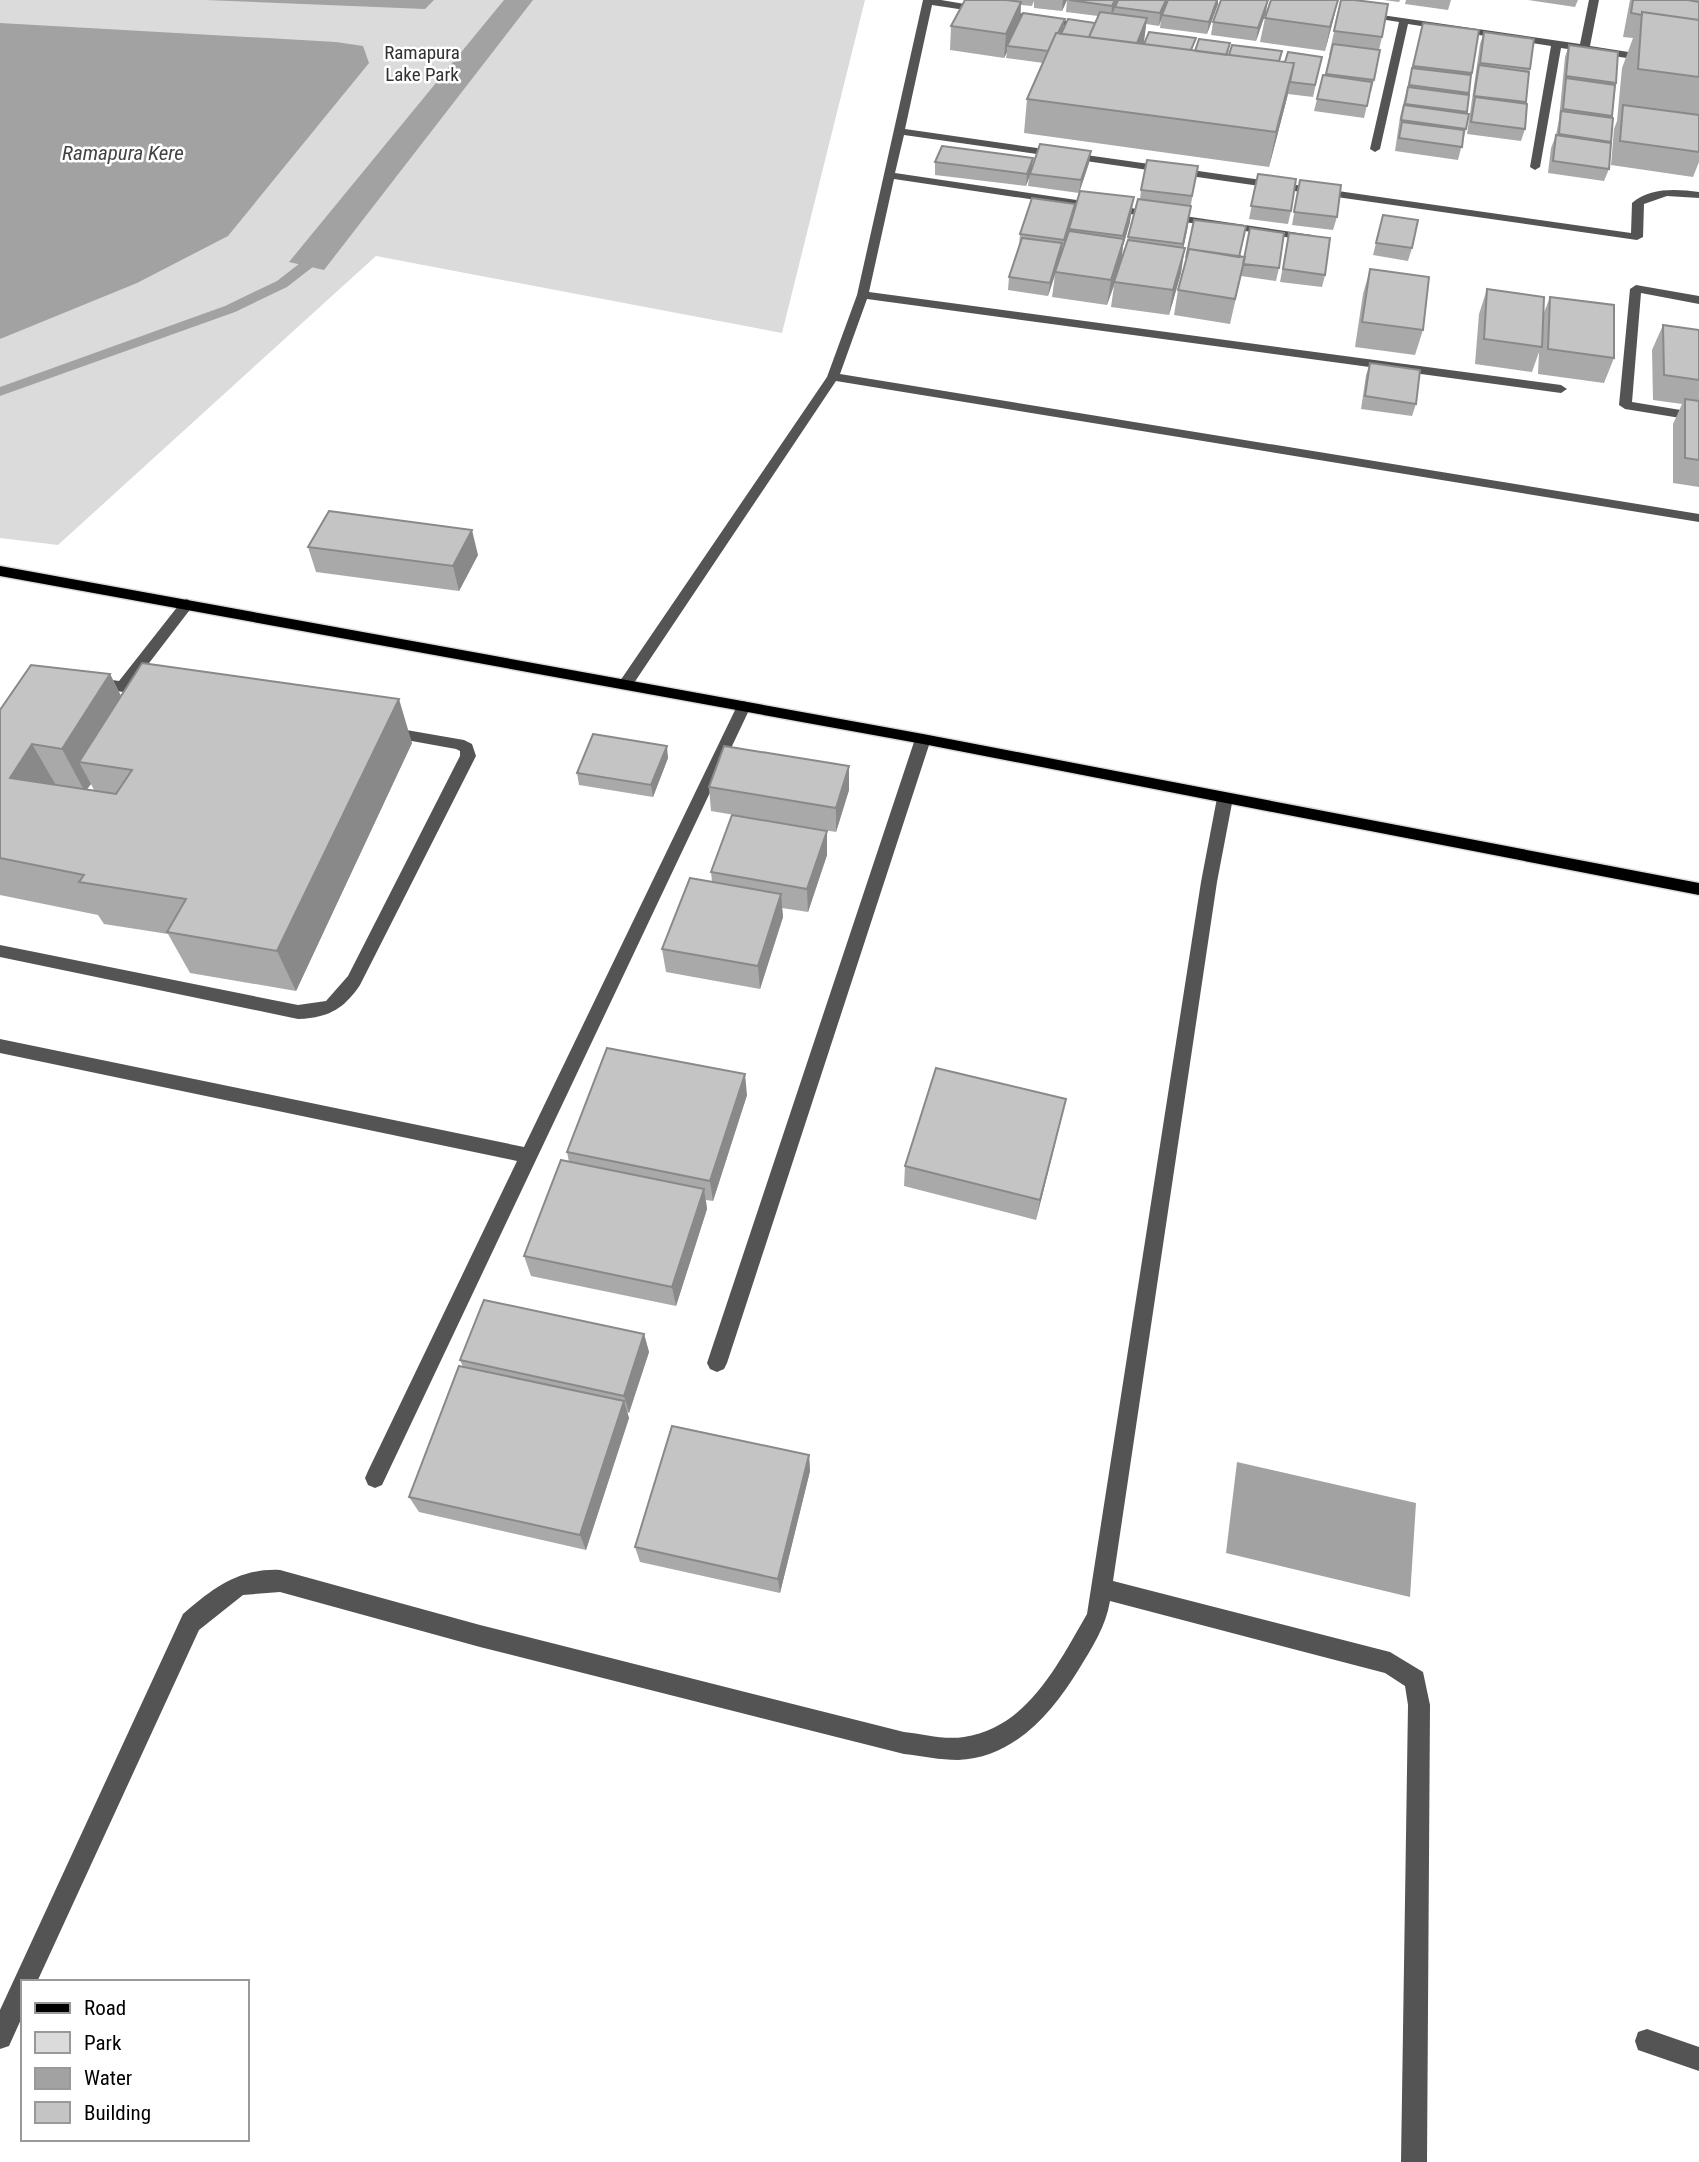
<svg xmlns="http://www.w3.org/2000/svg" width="1699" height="2162" font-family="'Roboto Condensed',sans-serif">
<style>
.green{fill:#dbdbdb}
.water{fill:#a2a2a2}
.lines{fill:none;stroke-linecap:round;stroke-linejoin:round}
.stream{fill:#a2a2a2;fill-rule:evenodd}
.major-casing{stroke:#dbdbdb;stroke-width:3}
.minor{fill:#545454;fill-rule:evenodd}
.major{fill:#000;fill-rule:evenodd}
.wall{fill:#a9a9a9;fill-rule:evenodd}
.shaded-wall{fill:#898989}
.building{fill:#c4c4c4;stroke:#898989;stroke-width:2}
.labels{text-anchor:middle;stroke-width:5;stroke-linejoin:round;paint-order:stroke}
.far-park-label{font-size:19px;fill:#323232;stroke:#fff}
.far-water-label{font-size:21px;font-style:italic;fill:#434343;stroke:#fff}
</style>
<rect width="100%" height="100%" fill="#fff"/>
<!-- green -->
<path class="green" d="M0 0H865L782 333 376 256 58 545 0 538Z"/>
<!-- water -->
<path class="water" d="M206 0H434L425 9Z
M504 0H533L324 270 289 262Z
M0 23 336 42 363 46 369 63 228 236 137 283 0 339Z
M1237 1462 1416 1503 1410 1597 1226 1553Z"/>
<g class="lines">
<!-- stream -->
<path class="stream" d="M316 244 326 247 314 266 287 287 235 312 0 396V387L225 306 277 281 304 260Z"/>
<defs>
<path id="major" d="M0 566 923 734 1699 883V895L923 744 0 576Z"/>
</defs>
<!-- major casing -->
<use href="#major" class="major-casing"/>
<!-- minor -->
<path class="minor" d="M923 0H941L1096 26 1091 29 932 5 905 129 1631 233 1632 203C1650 187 1677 189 1699 192V198L1667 196 1644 204 1643 237 1637 240 904 135 895 173 1312 235 1318 238 1312 241 894 179 869 292 1561 385 1567 389 1561 393 867 299 840 374 1699 514V522L836 381 630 689H620V681L827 377 857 295Z
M1589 0H1599L1590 46 1699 63V69L1561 48 1540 167 1535 170 1530 167 1551 46 1408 24 1380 149 1375 152 1370 149 1399 22 1361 16V12L1580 44Z
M1636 285 1699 296V304L1641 293 1632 402 1699 413V421L1625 409 1619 405 1630 289Z
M187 599 194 604 192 607 133 684 152 687V695L147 696 87 686 85 682 92 677 119 681 182 601Z
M744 701 751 706 382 1485 375 1488 368 1485 365 1478 368 1471 517 1161 0 1053V1039L524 1147 737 706Z
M389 727 464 740 472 744 476 756 360 985C344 1009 328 1018 298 1019L0 957V945L298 1005 326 1001 348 976 460 756V751L456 749 384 736 382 732Z
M923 734 931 739 727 1363 724 1369 717 1372 710 1369 707 1363 915 739Z
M1225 792 1233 798 1217 882 1113 1581 1390 1652 1423 1672 1430 1705 1427 2162H1401L1408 1705 1405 1686 1385 1673 1110 1601C1106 1626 1092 1648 1079 1669 1052 1713 1014 1758 958 1760 940 1760 922 1756 904 1754L480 1647 280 1592 243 1595 199 1630 37 1982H23V2015L9 2046 0 2049V2010L183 1614C213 1588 239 1568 280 1570L480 1625 904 1732C923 1734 944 1740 964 1737 1027 1728 1058 1664 1087 1614L1201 882 1217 798Z
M1647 2029 1699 2047V2071L1638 2050 1635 2041 1638 2032Z"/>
<!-- major -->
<use href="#major" class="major"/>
</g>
<!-- wall -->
<path class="wall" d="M965 0H1067L1062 11 1034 8V1L1032 6 1021 5 1020 19 1064 28 1095 23 1098 16 1066 12 1067 0 1218 4 1207 34 1160 28 1161 18 1159 26 1146 24 1143 44 1194 51 1230 43 1228 55 1282 51 1280 61 1285 62 1322 57 1313 97 1288 94 1269 167 1024 133 1027 99 1043 63 1006 58 1007 52 1004 58 950 50 951 26Z
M1338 0 1325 51 1260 42 1265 18Z
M1341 0 1382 37 1379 50 1374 80 1371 92H1370L1364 118 1314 111 1323 75 1325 76 1330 55H1329Z
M1384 0H1400L1399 2Z
M1406 0H1451L1448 10 1405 4Z
M1528 0H1578L1575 7Z
M1630 0H1699V162L1693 177 1611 165 1614 129 1617 121 1622 68 1633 38 1623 37Z
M1266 12 1256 41 1211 35 1213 22Z
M1423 23 1479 30 1468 95H1469L1467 113 1466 129 1458 160 1395 151 1400 117Z
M1484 32 1530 69 1525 104V129L1521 141 1467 134 1480 44Z
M1569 45 1616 83 1612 118 1609 169 1604 181 1548 173 1551 148 1556 135 1559 119 1565 57Z
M935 162 1032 167 1089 163 1079 193 1028 186 1029 177 1026 186 935 175Z
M1198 166 1183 248 1181 273 1169 315 1111 307 1114 286 1107 305 1052 297 1055 275 1048 296 1008 290 1009 277 1019 247 1020 234 1130 222 1123 246 1121 260 1140 200 1141 190Z
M1258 174 1291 211 1288 224 1249 219Z
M1300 180 1337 217 1333 230 1292 225Z
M1383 215 1412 248 1408 261 1373 255Z
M1289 233 1325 275 1322 287 1280 282Z
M1239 257 1279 268 1276 281 1241 276 1230 324 1174 315 1178 290Z
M1370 269 1423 330 1415 355 1355 347 1363 294Z
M1487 289 1543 315 1550 297 1614 358 1604 383 1538 374 1539 352 1532 372 1475 364 1479 314Z
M1663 325 1699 330V487L1673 483V424L1682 404 1653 400 1652 350Z
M1370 363 1416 404 1412 416 1361 409 1366 375Z
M308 547 478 555 459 591 316 572Z
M110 674 121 696 412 743 296 991 190 973 168 934 104 924 98 915 0 895V710ZM91 784 94 790 87 789Z
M668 758 653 797 579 785 577 773Z
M849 766V790L836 832 711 811 709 787Z
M827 855 808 912 782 908 783 917 760 989 666 972 662 949 712 882 711 872Z
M747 1095 713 1201 706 1200 707 1209 676 1306 531 1276 524 1256 569 1162 567 1152Z
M1066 1099 1061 1120 1036 1220 904 1186 905 1166Z
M644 1334 649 1352 629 1413 627 1412 629 1418 586 1550 419 1512 409 1497 463 1367 460 1360Z
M809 1455 810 1471 780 1593 640 1562 635 1547Z"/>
<!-- shaded-wall -->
<path class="shaded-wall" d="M1063 0H1067L1062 11Z
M1115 0H1118L1111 18 1112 6Z
M1166 0H1168L1159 26 1160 13Z
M1217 0H1218V4L1207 34 1209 22Z
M1268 0 1266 12 1256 41 1258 28Z
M1338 0 1333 21 1325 51 1330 27Z
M1021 2 1020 26 1007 46V52L1004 58 1006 34Z
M1147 18 1144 42 1131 75 1134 51Z
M1065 19 1063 31 1050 51Z
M1294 63 1287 98 1269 167 1276 132Z
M1091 151 1089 163 1079 193 1081 180Z
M1033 158 1032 170 1026 186 1027 174Z
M1134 197 1130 222 1123 246 1121 264 1107 305 1111 280 1121 249 1123 236Z
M1075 204 1074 216 1063 253 1064 240Z
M1191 206 1187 231 1179 269 1183 244Z
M1062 243 1061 256 1048 296 1050 283Z
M1185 248 1181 273 1169 315 1173 290Z
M472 530 478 555 459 591 453 566Z
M110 674 132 718 79 762 91 784 85 792 62 749Z
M399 699 412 743 296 991 277 951Z
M32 744 57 787 10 778Z
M667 746 668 758 653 797 651 785Z
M849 766V790L836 832V808Z
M827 831V855L808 912 807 889Z
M781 894 783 917 760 989 758 966Z
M745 1074 747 1095 713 1201 710 1181Z
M1066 1099 1061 1120 1036 1220 1040 1200Z
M704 1189 707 1209 676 1306 672 1287Z
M644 1334 649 1352 629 1413 624 1396Z
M624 1401 629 1418 586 1550 580 1535Z
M809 1455 810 1471 780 1593 778 1579Z"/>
<!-- building -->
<path class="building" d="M965 0H1006L1021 2 1006 34 951 26Z
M1069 0H1115L1112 6Z
M1118 0H1166L1160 13 1115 7Z
M1168 0H1217L1209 22 1162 15Z
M1221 0H1268L1258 28 1213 22Z
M1271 0H1338L1330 27 1265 18Z
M1341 0H1354L1388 4 1382 37 1334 31Z
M1633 0H1688L1699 2V20L1642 12V15L1631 13Z
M1100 12 1147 18 1137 43 1089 37Z
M1642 12 1699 20V77L1638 69Z
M1023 13 1065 19 1058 33H1056L1048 51 1007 46Z
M1068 19 1095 23 1089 37 1061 34Z
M1423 23 1479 30 1472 73 1413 66Z
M1149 32 1196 38 1191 50 1144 44Z
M1484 32 1534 39 1530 69 1480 63Z
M1056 33 1294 63 1276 132 1027 99Z
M1199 39 1230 43 1226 55 1195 51Z
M1333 44 1380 50 1374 80 1326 74Z
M1232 45 1282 51 1279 61 1229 55Z
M1569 45 1618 52 1616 83 1566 76Z
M1288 52 1322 57 1315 85 1290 82 1294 63 1285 62Z
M1479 65 1529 72 1526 102 1474 96Z
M1412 68 1471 75 1469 93 1409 85Z
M1323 75 1372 82 1367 106 1317 99Z
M1566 78 1615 85 1612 116 1563 109Z
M1408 87 1469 95 1467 112 1405 104Z
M1475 97 1527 104 1525 129 1471 122Z
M1404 105 1469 114 1466 129 1401 120Z
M1623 105 1699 115V152L1620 141Z
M1561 111 1613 118 1611 142 1559 134Z
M1402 122 1464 130 1462 147 1399 138Z
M1556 135 1611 143 1609 169 1553 161Z
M1040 144 1091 151 1081 180 1030 174Z
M942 146 1033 158 1027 174 935 162Z
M1147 160 1198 166 1192 196 1141 190Z
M1258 174 1296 179 1291 211 1251 206Z
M1300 180 1341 185 1337 217 1294 212Z
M1080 191 1134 197 1123 236 1069 229Z
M1032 198 1075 204 1064 240 1020 234Z
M1138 199 1191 206 1183 244 1128 237Z
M1383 215 1418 220 1412 248 1376 243Z
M1194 220 1246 226 1239 257 1189 249 1186 258Z
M1250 228 1284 233 1279 268 1243 264Z
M1069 231 1124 239 1111 280 1055 272Z
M1289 233 1330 238 1325 275 1283 269Z
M1022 238 1062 243 1050 283 1009 277Z
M1128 240 1185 248 1173 290 1114 282Z
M1189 249 1245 257 1235 299 1178 290Z
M1370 269 1429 277 1423 330 1362 322Z
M1487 289 1544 297 1542 347 1484 339Z
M1550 297 1614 305V358L1548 349Z
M1663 325 1699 330V380L1664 375Z
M1370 363 1420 370 1416 404 1365 396Z
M1685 399 1699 401V460L1685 458Z
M329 511 472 530 453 566 308 547Z
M142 663 399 699 277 951 167 932 186 899 79 882 84 875 0 858V710L31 665 110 674 62 749 32 744 10 778 116 794 132 770 79 762Z
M593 734 667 746 651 785 577 773Z
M724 746 849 766 836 808 709 787Z
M732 815 827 831 807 889 711 872Z
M690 878 781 894 758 966 662 949Z
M607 1048 745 1074 710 1181 567 1152Z
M936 1068 1066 1099 1040 1200 905 1166Z
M561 1160 704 1189 672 1287 524 1256Z
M484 1300 644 1334 624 1396 460 1360Z
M459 1366 624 1401 580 1535 409 1497Z
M672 1426 809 1455 778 1579 635 1547Z"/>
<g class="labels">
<!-- far-park labels -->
<g class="far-park-label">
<text x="422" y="59">Ramapura<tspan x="422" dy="22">Lake Park</tspan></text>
</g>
<!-- far-water labels -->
<g class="far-water-label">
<text x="123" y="160">Ramapura Kere</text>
</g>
</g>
<!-- legend -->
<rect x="21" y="1980" width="228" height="161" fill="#ffffff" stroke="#999999" stroke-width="2"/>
<rect x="35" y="2003" width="35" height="10" fill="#000000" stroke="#999999" stroke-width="2"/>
<text x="84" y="2015" font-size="21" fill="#000000">Road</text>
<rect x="35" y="2032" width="35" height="21" fill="#dbdbdb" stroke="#999999" stroke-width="2"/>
<text x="84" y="2050" font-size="21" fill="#000000">Park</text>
<rect x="35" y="2068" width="35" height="21" fill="#a2a2a2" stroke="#999999" stroke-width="2"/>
<text x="84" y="2085" font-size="21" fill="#000000">Water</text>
<rect x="35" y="2102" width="35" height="21" fill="#c4c4c4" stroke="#999999" stroke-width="2"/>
<text x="84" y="2120" font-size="21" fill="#000000">Building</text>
</svg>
